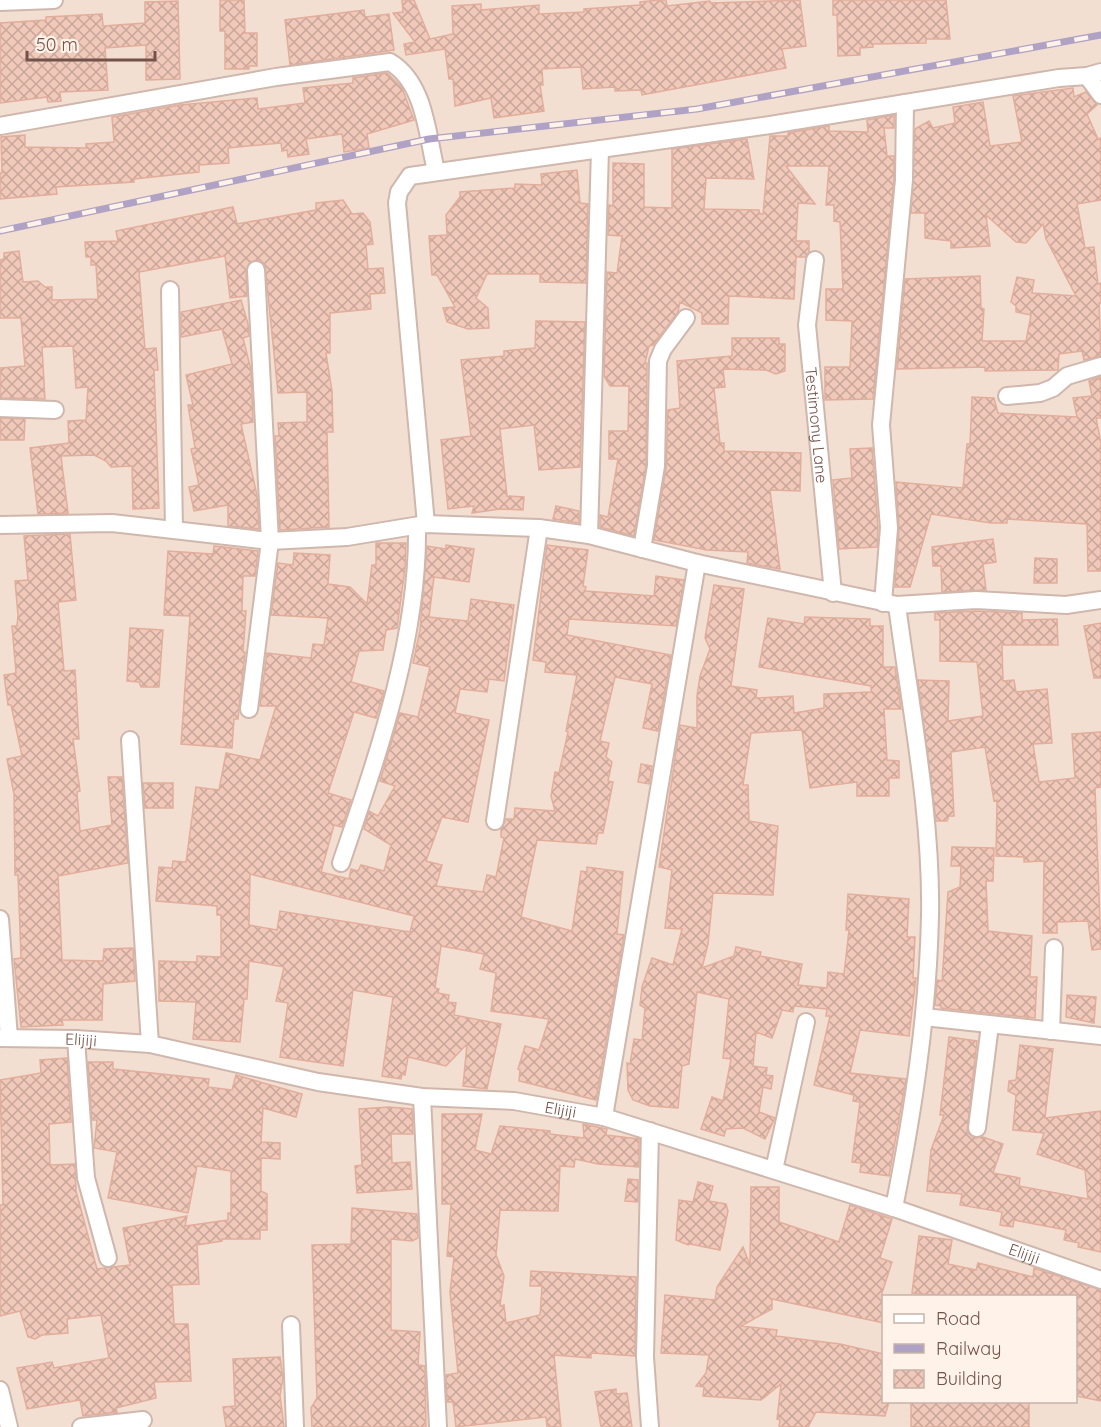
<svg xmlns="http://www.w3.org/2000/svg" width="1101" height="1427" font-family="Quicksand,sans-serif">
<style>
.residential{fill:#f3dfd1;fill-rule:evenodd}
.building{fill:url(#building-cross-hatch);stroke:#e3ad9b;stroke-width:1.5;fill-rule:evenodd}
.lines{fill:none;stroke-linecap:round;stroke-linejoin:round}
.minor-casing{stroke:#cfb7ad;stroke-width:20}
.minor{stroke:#fff;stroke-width:16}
.rail-casing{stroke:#b0a2c5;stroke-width:7}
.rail{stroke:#fff3e9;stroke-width:4.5;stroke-dasharray:14;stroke-linecap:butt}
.labels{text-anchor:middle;stroke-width:5;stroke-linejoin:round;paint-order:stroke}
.street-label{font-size:16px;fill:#735349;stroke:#fff3e9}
</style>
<defs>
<pattern id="building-cross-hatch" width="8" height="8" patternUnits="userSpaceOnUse" patternTransform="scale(1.5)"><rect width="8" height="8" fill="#f1c9bb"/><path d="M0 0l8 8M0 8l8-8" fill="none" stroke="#c8a69a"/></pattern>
</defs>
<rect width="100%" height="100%" fill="#fcefe3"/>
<!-- residential -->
<path class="residential" d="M0 0H1101V1427H0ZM884 1296H1076V1402H884Z"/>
<!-- building -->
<path class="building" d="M220 0H244L245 33H257V66H249V69H225V31H220Z
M402 0H414L430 39 453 34 452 6 481 4V10L539 5V14L584 12V9L640 5V2L658 0H666L667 6 710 1 711 3 800 0 806 46 782 49 786 68 642 95 641 90 615 91V87L583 89 581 67 542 69 543 85H540L544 111 494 118 491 98 455 106 453 79H449L445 49 406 55 404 44 415 42 393 13 403 12Z
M833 0H946L950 39H926V43L873 44V47L860 48V55L838 56 837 15H833Z
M178 1 180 79 146 80V45L105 48 108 90 60 92 61 101 48 102 47 97 0 103V23L46 20V17L102 14 103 26 145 23V2Z
M364 10 365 17 389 14 394 50 290 65 285 20Z
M387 73 402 88 414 120 367 134 369 148 344 152 342 134 306 139 309 154 288 157 287 150 282 151 281 143 228 148 229 163 199 165V172L134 179V182L56 187 57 194 0 199V173H2L1 137 25 135V147L86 148V144L114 142 112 117 180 105 257 98 258 109 305 103 303 88 353 83V78Z
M1073 88 1074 97 1086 92 1097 105 1087 114 1098 139 1101 138V200L1077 204 1085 248 1094 247 1098 284 1101 283V303H1099L1101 356 1084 360 1082 351 1059 354 1058 370 985 371V367L897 369 905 279 980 276 981 308 984 309 982 341H1026L1031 315 1016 312V306L1011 302 1017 277 1034 280 1032 293 1076 296 1046 239 1043 224 1026 243 1016 242 986 215 990 246 951 248V241L925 238V213H911L915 129 929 121 933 128 955 123 953 107 983 102 990 146 1022 142 1013 96Z
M894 115V128H884L887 156H894V179L873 399 825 400V367H850L852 321 826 320V289H843L840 222 834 221V205H826L829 166H786L815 204 798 203 796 241H809V252L805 257H796L794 299 729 296 728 324H702V313L680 302 678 312 653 345 649 346 645 363H647L646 465 634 536 600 527V515L608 517 618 459H609V431H628L629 386H610L604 376 607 272 617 273 622 236 608 235 609 205 613 206V163L644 164V207L672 208V149L747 139 754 179 706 178 704 209 759 210 760 214H763L770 136H788V133L829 126V131L868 132 867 120Z
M577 170 580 203 588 204 586 283 540 282V274H487L476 298 488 308 489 328 468 329 447 322 443 308 455 307 437 275H432L429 236 447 235 446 215 460 197V192L515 188V184L542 185 541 174Z
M343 200 352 214 363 213 370 222 373 244 366 245 368 269 383 268 385 293 370 294 371 309 330 313V353H326L332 391 333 432H327L329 527 280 530 275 436H279L278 423 307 422V392L278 393 265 265 260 260 250 262 246 270 247 296 230 298 225 256 139 272 145 349 156 348 158 370H154L159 508 133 509 132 466 111 467 106 461 94 455 61 456 68 513 38 514 30 448 69 443 68 421 86 420 88 387 76 388 73 346 42 347 45 399 0 398V368L25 366 21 318H0V260L4 259V253L19 251 23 282 38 281 45 287H52V300L98 299 96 265H91V257H86L85 242 118 241 116 231 233 207 237 224 316 210V203Z
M241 300 248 324 249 336 243 338 251 370 253 422 241 424 257 495 259 529 228 526V505L194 511 189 487 199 485 191 449 195 448 188 405H193L186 375 232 364 222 329 181 337V312Z
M536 321 585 322 580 467 539 470 534 425 500 429 507 496 524 497 523 510 500 509 472 513 474 506 448 509 441 440 471 436 461 360 504 356V351L535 348Z
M732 338H779V344H785V371L776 374 766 370 723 369 725 387 714 388 720 443H724V451L801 453 800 491 770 490 780 569 747 563 748 552 707 550 654 540 666 468 668 410 680 408 677 361 732 356Z
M1101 377V418H1096L1101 443V571H1088L1087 524 1007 519V523H991L931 514 910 587H895L899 529 896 482 963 488 967 444H970L972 397 994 398 998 413 1077 417 1073 398 1092 396 1089 381Z
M0 418 25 419 24 440H0Z
M872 448 878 528 877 547 839 549 833 480 852 478 850 449Z
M556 506 579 511V523L553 519Z
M70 534 76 600 58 602 64 671 75 670 79 739H73L80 791 77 792 80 831 112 825 108 777H122L128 863 58 876 62 960 103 961 104 949 133 948 135 981 103 984 102 1020H62L63 1025 21 1027 14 959 21 958 18 875H15L14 794 7 759 22 756 11 705H8L4 675 16 673 12 626H17L18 615 15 581 28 580 24 536Z
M993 539 996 562 983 564 986 590 942 592 941 566H933L932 547Z
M376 543H406L405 568 397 628 386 630 383 650 359 651 351 682 384 691 376 718 354 712 328 793 351 800 342 827 334 825 321 872 349 879 351 869 358 871 361 865 384 871 391 845 364 829 369 811 378 816 395 786 380 781 400 713 418 717 430 667 413 663 420 630 427 546 446 549V545L474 549 469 582 434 577 429 617 468 621 471 599 514 605 504 681 489 679 487 692 460 689 455 713 489 720 468 822 442 817 426 861 442 865 436 886 483 892 487 875 496 877 504 838 501 837V829L506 819H514L515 808 555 811 551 796 555 772 559 773 568 732 566 731 577 675 545 672 546 662 533 660 547 545 588 550 583 586 586 587 585 591 654 596 656 576 684 580 676 626 569 619 567 635 671 655 658 731 643 728 652 684 615 677 600 741 609 743 606 757 612 762 608 781 613 782 603 833H598L596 844 537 840 521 917 572 931 581 871 587 872V867L623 872 617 934 624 935 596 1100 519 1081 520 1070 518 1069 525 1046 539 1050 549 1019 491 1011 496 973 480 969 484 954 441 946 435 988 439 989 438 993 449 995 448 1002 456 1003 454 1015 501 1024 487 1089 463 1086 467 1044 446 1066 408 1057 405 1075 402 1074 401 1079 382 1076 393 997 353 990 343 1066 280 1057 288 1003 276 1001 284 967 249 961 247 999H244L240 1042 193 1039 196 1002 159 1001V961L197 962V956L221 957V915H217V906L156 901 159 867 172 868 173 861 186 862 196 787 219 790 226 753 260 760 276 706H260L267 653 311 658 313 644 324 645 328 618 271 615 278 563 293 565 294 553 330 555 328 584 350 587 367 604 372 565H376ZM250 874 414 916 410 932 280 911 277 930 249 925Z
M214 546 258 551 255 576H243L242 611H246L243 652H245L238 719H234L232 748 181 744 190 616 164 615 168 551 213 554Z
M1035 558 1057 559V583H1034Z
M714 585 744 589 731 686 757 690 756 698 793 696 794 713 824 708V694L871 692V686L759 667 768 618 804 624 805 617 870 619V626H883V667H895L901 709H884L887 760 899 761V778H889V796H857V782L810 788 802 730 751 733 743 785H748L749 821 778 826 773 895 713 893 708 944 702 968 734 956 736 947 761 952 760 956 802 964 798 985 827 988 828 972 844 974 849 930H846L848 894 909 899 907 937H915L913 978H916L909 1036 860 1030 850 1073 906 1079 889 1176 860 1172 861 1163 852 1162 860 1102 853 1101 854 1095 814 1085 830 1016H826L827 1009 794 1006 793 1012 782 1010 772 1038 756 1032 753 1066 767 1068 766 1075 773 1076 771 1089 763 1087 759 1112 775 1118 765 1139 743 1128 726 1129 724 1136 701 1129 712 1097 723 1101 731 1059 723 1058 729 999 697 992 689 1064 682 1066 678 1108 650 1106 633 1100 628 1090 627 1063 630 1064 634 1039 642 1040 645 1008 640 1005 642 987 652 958 673 965 682 929 665 928 672 870 659 867 680 725 697 728V696L700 676 710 649 705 638Z
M976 611 1022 613V620L1057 619 1058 645H1002L1003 681 1014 680 1016 692 1047 689 1052 743 1033 744 1039 782 1075 778 1072 734 1101 732V787L1095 788 1101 949 1092 950 1088 921 1057 922V933H1043L1044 861 1024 862V857L996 856 997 800 994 801 985 747 951 752 954 816H949L947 821H936L918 680 949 681 948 721 983 716 977 662 940 661V620H935V613Z
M1101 623V678H1094L1084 626Z
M130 628 163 630 159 687H141L139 682 127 681Z
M641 764 652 766 649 784 638 782Z
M143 783H173V808H145Z
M952 847 994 848 993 881H986L988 931 1032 936 1030 977H1037L1035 1018 941 1008V1006L935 1005 937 980 942 981 948 892 960 887 961 866H951Z
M1067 995 1096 997 1094 1023 1066 1017Z
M949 1037 977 1041 967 1132 975 1138 983 1137 1003 1144 993 1173 1020 1178 1019 1186 1088 1199 1085 1170 1037 1154 1044 1133 1013 1130 1016 1095 1008 1091 1009 1081 1016 1080 1020 1045 1053 1049 1045 1118 1101 1111V1252L1078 1247 1079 1243 1064 1240 1066 1230 1014 1220 1013 1227 1000 1225 1002 1212 960 1205 962 1194 927 1191 931 1150 944 1115H940Z
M67 1058 71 1122 49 1124 50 1165 75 1164 76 1191 97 1269 130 1265 123 1228 187 1216 185 1226 228 1220V1213H231V1171L197 1166 188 1213 108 1198 117 1152 94 1148 97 1120H92L88 1062H113V1069L209 1079 208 1087 232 1090 236 1075 302 1094 296 1117 263 1108 261 1142 280 1143V1159L261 1158V1191L267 1194V1230H260V1239H222V1241L197 1245 199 1284 172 1285 174 1324H188L191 1381 154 1382 156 1398 116 1408 117 1412 83 1416 80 1400 27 1409 17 1368 52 1362 54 1368 109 1358 101 1315 67 1319 68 1333 42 1335 35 1339 28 1337 20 1311 0 1316V1205H3L0 1080 41 1073 40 1060Z
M389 1107 412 1109 413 1134H391L392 1163 410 1162 412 1189 357 1193 355 1166 362 1165 359 1109Z
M442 1114H482L475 1150 491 1154 500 1126 550 1131V1134L584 1138 583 1124 607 1129 606 1135 639 1139V1167L598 1164 575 1159 574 1167 560 1166 558 1211 500 1210 496 1255 504 1276 500 1306 504 1305 506 1323 540 1315 542 1286H530L531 1271 636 1277 635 1356 591 1353V1358L554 1355 561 1427H547L546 1417 456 1427 453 1402H447L446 1375 458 1373 450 1292 454 1257 447 1256 451 1204H442Z
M628 1179 638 1180V1202L625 1201Z
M698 1182 713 1186 709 1201 726 1204 728 1211 720 1250 690 1244 688 1245 676 1240 679 1200 693 1202Z
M751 1187H779V1222L839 1242 850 1205 892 1219 880 1258 892 1262 882 1293 884 1323 772 1299V1309L741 1326 777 1330 776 1336 840 1344 884 1354V1402H889L885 1416 816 1412 808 1427H779L780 1420 777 1419 781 1384 761 1400 703 1396 704 1387 696 1386 706 1373 709 1355 661 1353 665 1295 715 1300 717 1287 743 1247 750 1265Z
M352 1208 417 1214 418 1238 412 1241 391 1239V1330L420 1332 418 1365 425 1366 426 1427H312L311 1408 317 1398 312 1245 351 1244Z
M919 1236 952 1240 948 1264 976 1270 978 1263 1033 1277 1034 1268 1101 1290V1401L1076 1396V1296H942L912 1293Z
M280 1357 283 1379 280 1395 284 1427H226L223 1407 235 1406 233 1359Z
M616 1389V1394L627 1393 632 1427H601L595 1392Z
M911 1401H1029V1427H911Z"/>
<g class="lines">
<defs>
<g id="minor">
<path d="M0 2 54 0"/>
<path d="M1087 76 1101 95"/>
<path d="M0 126 276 77 390 62C425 83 427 134 436 171"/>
<path id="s1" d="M815 260 807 325 833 593"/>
<path d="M170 290 174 530"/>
<path d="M1007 396 1040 393 1053 388 1067 376 1101 366"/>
<path d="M0 408 55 410"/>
<path d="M426 524 397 203 399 192 410 176 770 125 1059 78 1087 76 1101 72"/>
<path d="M0 525 112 523 270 541 347 537 426 524 539 528 589 535 697 563 897 605 976 600 1066 605 1101 600"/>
<path d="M589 535 600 149"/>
<path d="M642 549 656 466 658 361 663 349 686 318"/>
<path d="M883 603 889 528 881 425 904 180 905 103"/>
<path d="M249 709 270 541 256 270"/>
<path d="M130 740 150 1044"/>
<path d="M495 821 539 528"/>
<path d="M341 863C377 757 419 639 417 526"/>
<path d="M0 919 9 1038"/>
<path d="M924 1017 1101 1036"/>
<path d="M1051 1031 1054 948"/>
<path id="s2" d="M0 1038 76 1039 150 1044 318 1082 422 1097 514 1101 604 1117 894 1208 1101 1280"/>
<path d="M76 1039 86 1178 108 1258"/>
<path d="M422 1097 438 1427"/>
<path d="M604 1117 697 563"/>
<path d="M977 1128 990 1025"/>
<path d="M774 1170 806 1022"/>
<path d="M894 1208C913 1112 928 1015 930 916 932 816 910 705 897 605"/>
<path d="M291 1325 295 1427"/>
<path d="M0 1390 9 1427"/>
<path d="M81 1427 143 1420"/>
<path d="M650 1427 645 1357 650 1131"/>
</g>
</defs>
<!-- minor casing -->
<use href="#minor" class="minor-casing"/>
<!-- minor -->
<use href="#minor" class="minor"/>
<defs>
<path id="rail" d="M0 231 429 139 697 109 1101 35"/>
</defs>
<!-- rail casing -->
<use href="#rail" class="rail-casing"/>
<!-- rail -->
<use href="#rail" class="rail"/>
</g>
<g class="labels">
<!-- street labels -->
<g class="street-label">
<text dy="6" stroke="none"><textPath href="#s1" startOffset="166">Testimony Lane</textPath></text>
<text dy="6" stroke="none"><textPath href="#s2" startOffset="81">Elijiji</textPath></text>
<text dy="6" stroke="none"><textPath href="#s2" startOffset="567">Elijiji</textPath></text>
<text dy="6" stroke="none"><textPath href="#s2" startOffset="1053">Elijiji</textPath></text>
</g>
</g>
<!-- legend -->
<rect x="882" y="1295" width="195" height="108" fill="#fff3e9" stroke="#c7b3a9" stroke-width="1.5"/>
<rect x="894" y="1314" width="30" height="9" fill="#ffffff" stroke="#c7b3a9" stroke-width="1.5"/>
<text x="936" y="1325" font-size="18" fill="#735349">Road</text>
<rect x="894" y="1344" width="30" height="9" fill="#b0a2c5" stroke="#c7b3a9" stroke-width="1.5"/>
<text x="936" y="1355" font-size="18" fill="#735349">Railway</text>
<rect x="894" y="1370" width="30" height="18" fill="url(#building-cross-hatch)" stroke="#c7b3a9" stroke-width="1.5"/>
<text x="936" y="1385" font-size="18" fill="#735349">Building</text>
<!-- scale -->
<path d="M27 51v9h128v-9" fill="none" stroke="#735349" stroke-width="3"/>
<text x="36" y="51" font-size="18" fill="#735349" stroke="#fff3e9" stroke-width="4.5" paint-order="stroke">50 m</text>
</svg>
